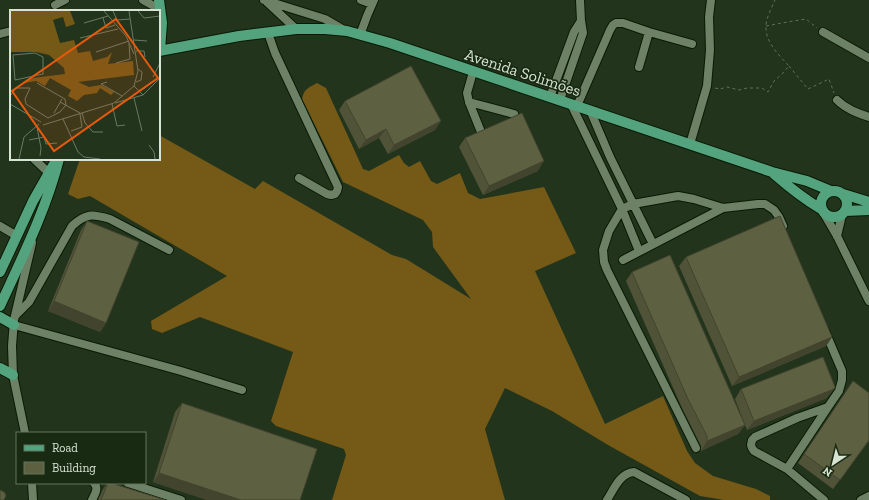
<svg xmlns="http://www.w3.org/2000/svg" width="869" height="500" font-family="'Zilla Slab',serif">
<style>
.forest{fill:#745917}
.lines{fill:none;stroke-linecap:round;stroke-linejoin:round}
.minor-casing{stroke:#0a1b05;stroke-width:10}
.major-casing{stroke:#0a1b05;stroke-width:12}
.path{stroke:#60705b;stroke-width:1;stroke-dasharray:3 3;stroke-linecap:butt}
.minor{stroke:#6c8165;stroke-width:8}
.major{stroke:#53a47e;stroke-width:10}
.wall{fill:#515338}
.shaded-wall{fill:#42442e}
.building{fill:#5e6141;stroke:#42442e}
.labels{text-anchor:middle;stroke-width:3.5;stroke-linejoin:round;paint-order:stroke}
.street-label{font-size:16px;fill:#d7e3d3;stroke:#182a12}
.inset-road{fill:none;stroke:#6a7a65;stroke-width:1}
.view{fill:#e8590c;fill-opacity:0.15;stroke:#e8590c;stroke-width:2}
.inset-edge{fill:none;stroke:#d7e3d3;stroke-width:2}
</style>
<rect width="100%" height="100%" fill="#22341c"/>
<!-- forest -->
<path class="forest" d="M317 83 326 88 363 169 369 171 399 155 404 163 409 167 420 161 431 181 437 184 460 173 468 193 480 199 544 187 576 253 535 271 605 424 663 396 687 451 695 463 713 476 756 489 770 496V500H724L700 496 608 445 585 431 552 411 505 388 485 429 505 500H332L346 455 344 449 276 426 271 421 293 352 200 317 162 333 152 329 151 321 227 276 90 196 78 199 68 194 80 159H159V135L255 189 263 181 392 255 406 259 471 299 433 247 432 232 423 220 343 182 302 99C304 89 308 88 317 83Z"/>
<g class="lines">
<defs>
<path id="minor" d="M143 0 161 10
M264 0 325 19 344 30
M361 0 372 4
M267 2 296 29
M55 5 65 0
M823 32 869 58
M268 33 275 53 338 187 337 191 335 194 331 195 327 194 299 178
M0 34 11 31
M360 35 367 16 374 0
M639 67 649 32
M473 72 467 93 469 102 481 132
M550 97 574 32 581 21
M560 100 583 33 581 21 580 0
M837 100C846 109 857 113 869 117
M469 102 514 114
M571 104 622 209 639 251
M577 106 610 30 613 25 616 23H623L649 32 692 44
M590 110 610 157 653 244
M690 144 707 86 710 50 709 17 711 0
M34 159 49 173
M823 212 837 236 869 301
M0 226 17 236
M837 236 842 215
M623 260 723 208
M16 315 29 302 72 226C86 213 92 214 110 219L169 250
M14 325 181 371 242 390
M25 433 13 375 12 346 14 320 32 243
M696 448 607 270 604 262 603 250 609 231 622 209 633 204 678 196 694 199 723 208 758 204H765L774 210 779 217 783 226
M787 469 828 407
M32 483 33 500
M128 483 181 500
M92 500C95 494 99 488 94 483
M607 500C614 489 620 473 634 472L686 500
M824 500 787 469 754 451 752 448 751 445 752 440 755 437 797 418 828 407 839 391 842 380V371L825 331
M861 500 869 496"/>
<path id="major" d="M159 0 162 23 160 50
M159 51 239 36 296 29H325L347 31 390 43 772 172 807 181 831 191
M774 174C789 187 804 199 821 209
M821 204a13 13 0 1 1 26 0a13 13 0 1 1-26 0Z
M843 194 869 202
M845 211 869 210
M0 272 33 201 54 164
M0 306C22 258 46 210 59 159
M0 317 14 325
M0 368 13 375"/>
</defs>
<!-- minor casing -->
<use href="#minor" class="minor-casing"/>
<!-- major casing -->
<use href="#major" class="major-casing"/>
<!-- path -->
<path class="path" d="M766 26 793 21 806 19 817 28
M789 66 808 89 829 79 834 93
M715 88 720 89 727 87 739 90 747 88H762L768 92 774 81 782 74 789 66C779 55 766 43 766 28 765 20 772 7 775 0"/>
<!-- minor -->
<use href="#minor" class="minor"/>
<!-- major -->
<use href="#major" class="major"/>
</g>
<!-- wall -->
<path class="wall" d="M345 101 435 130 388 154 379 138 359 149 339 110Z
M465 138 538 171 483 195 459 147Z
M87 221 106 323 100 332 48 311 81 230Z
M686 257 832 337 826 346 732 386 679 266Z
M632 272 745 425 738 434 701 451V446L682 408 626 281Z
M853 381 869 393V441L833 489 798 463Z
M741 389 827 398 747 430 735 399Z
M182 403 300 500H207L153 482 175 412Z
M107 483 165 500H98L102 491Z"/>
<!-- shaded-wall -->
<path class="shaded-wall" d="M441 121 435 130 388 154 394 145Z
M386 129 379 138 359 149 366 140Z
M544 161 538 171 483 195 489 186Z
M54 301 106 323 100 332 48 311Z
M832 337 826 346 732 386 739 377Z
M834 389 827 398 747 430 754 421Z
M745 425 738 434 701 451 707 441Z
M159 473 241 500H207L153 482Z"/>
<!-- building -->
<path class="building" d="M411 66 441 121 394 145 386 129 366 140 345 101Z
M522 113 544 161 489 186 465 138Z
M780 216 832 337 739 377 686 257Z
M87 221 139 242 106 323 54 301Z
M670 255 745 425 707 441V436L688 399 632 272Z
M823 357 835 387 834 389 754 421 741 389Z
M853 381 869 393V440L840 480 804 454Z
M182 403 317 449 300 500H241L159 473Z
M108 483H111L165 500H101Z
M0 490 4 492 6 495 4 500H0Z"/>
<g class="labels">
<!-- street labels -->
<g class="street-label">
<text transform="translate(523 72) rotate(18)" y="6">Avenida Solimões</text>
</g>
</g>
<!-- overview -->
<g transform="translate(10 10)">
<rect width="150" height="150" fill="#22341c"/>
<path d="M0 1H60L65 14 56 17 53 7 43 10 50 33 64 30 68 43 80 41 83 51 97 47 102 42 98 54 123 51 124 65 68 72 79 77 91 75 104 82 101 85 90 78 87 83 74 85 67 91 58 86 61 80 40 68 35 76 26 71 14 73 13 72 23 68 55 64 54 58 39 45 26 42H0Z" fill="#745917"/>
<path class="inset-road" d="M94 1 116 26 124 44M103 1 107 10 120 9M128 1 134 8 150 6M93 8 96 18 105 15M74 13 98 6M70 28 108 19M124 30 137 31M126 41H134L135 47M86 42 119 31M25 43 33 47V64L5 70 3 45ZM106 53 120 49 119 33M143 67 150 53M97 72 91 74 112 86M126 72 131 70 132 62 128 59M124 76 133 85M128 81 135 78 141 72M0 86 6 78H20L15 89 16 94 38 108 50 102 56 95 55 89 27 73M124 88 132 121M50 92 70 103M105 93 133 85 150 68M0 94 31 112M102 94 107 116 115 115M44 103 52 89M72 103 75 113 83 122H93M53 109 68 142 74 147 90 149M33 115 104 93 124 76 128 61 119 1M27 117 31 138 30 146M61 121 72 117 70 104M19 130 34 127 36 134 47 133M139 135 144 142 145 149M9 149 14 127 29 114"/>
<path class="view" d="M106 9 148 68 44 141 2 81Z"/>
<rect width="150" height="150" class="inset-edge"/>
</g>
<!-- legend -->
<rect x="16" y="432" width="130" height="52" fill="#182a12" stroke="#64745f"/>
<rect x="24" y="445" width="20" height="6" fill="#53a47e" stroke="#64745f"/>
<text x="52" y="452" font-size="12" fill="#d7e3d3">Road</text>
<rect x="24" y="462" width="20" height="12" fill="#5e6141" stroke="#64745f"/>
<text x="52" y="472" font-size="12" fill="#d7e3d3">Building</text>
<!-- north arrow -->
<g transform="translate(833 464) rotate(215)" stroke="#182a12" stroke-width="3" paint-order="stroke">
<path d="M0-3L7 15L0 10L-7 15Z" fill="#d7e3d3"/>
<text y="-6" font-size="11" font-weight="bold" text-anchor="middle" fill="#d7e3d3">N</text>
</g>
</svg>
